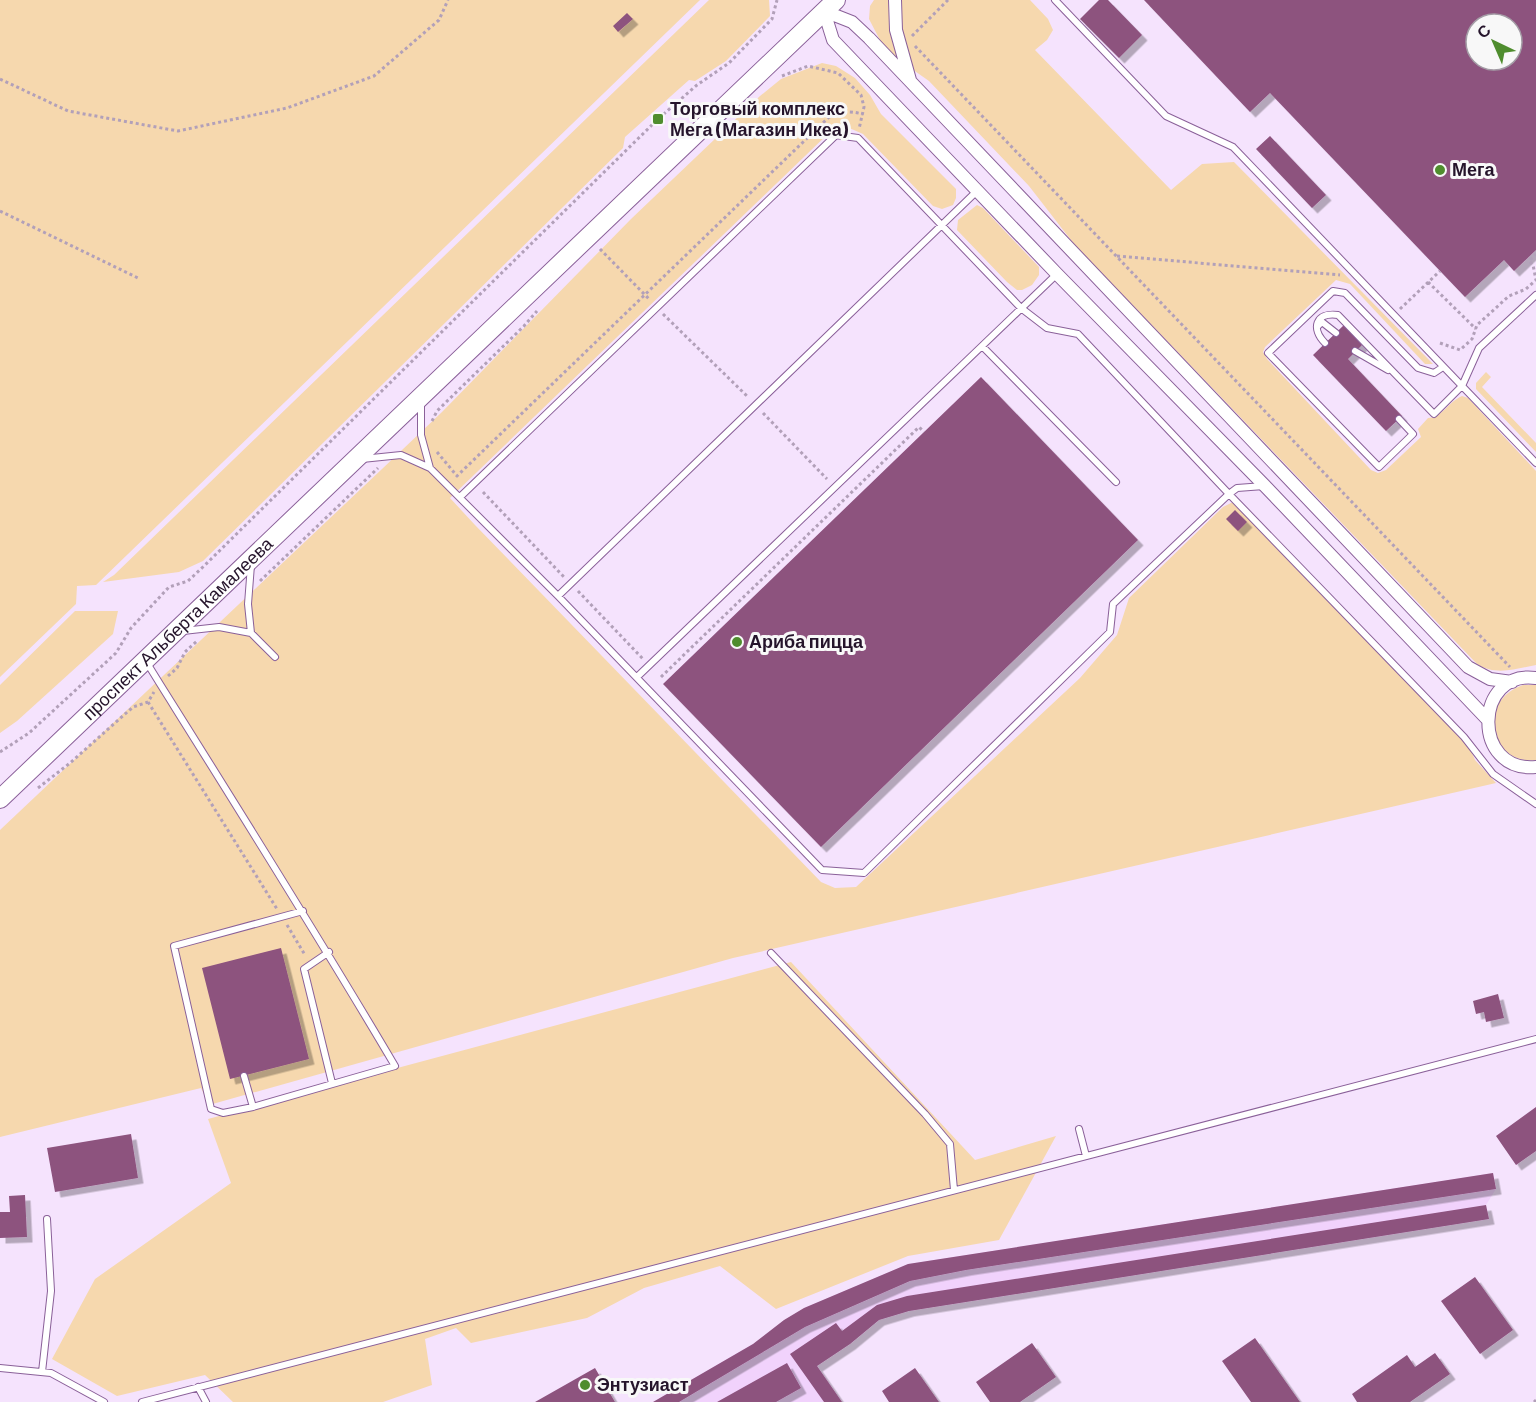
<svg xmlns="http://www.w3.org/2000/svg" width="1536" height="1402" font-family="Barlow,sans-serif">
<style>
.built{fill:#f1d2fc}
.green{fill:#f6d8ae}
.building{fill:#8d527e;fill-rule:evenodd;filter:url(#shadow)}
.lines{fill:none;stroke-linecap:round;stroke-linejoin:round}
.lane-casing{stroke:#8a6099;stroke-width:8}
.street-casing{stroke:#8a6099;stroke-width:14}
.secondary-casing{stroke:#8a6099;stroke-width:20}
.path{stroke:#b2a0b9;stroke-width:3;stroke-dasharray:3 3;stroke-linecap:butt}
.lane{stroke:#fff;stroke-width:6}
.street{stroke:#fff;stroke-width:12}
.secondary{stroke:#fff;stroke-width:18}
.poi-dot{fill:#4f8d2e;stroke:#f8f8f8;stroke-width:2}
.labels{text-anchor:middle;stroke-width:6;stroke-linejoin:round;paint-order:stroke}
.poi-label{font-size:18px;font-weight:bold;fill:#25142b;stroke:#f8f8f8;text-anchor:start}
.street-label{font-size:18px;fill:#25142b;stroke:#f8f8f8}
</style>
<defs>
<filter id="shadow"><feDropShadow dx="5.5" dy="5.5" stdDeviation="0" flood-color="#0004"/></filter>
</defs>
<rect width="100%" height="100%" fill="#f5e3fd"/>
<!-- built -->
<path class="built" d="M1493 1173 1496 1189 1486 1205 1489 1219 909 1311 879 1320 850 1344 817 1366 842 1402H653L753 1344 804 1308 908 1264Z"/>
<!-- green -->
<path class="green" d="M0 0H700L96 585 77 586 76 604 0 677Z
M709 0H769L770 16 726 61 695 81 689 80 625 137 623 148 203 561 179 572 103 582 114 575Z
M874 0H1030L1048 19 1053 30 1047 40 1035 50 1171 190 1202 164 1234 162 1433 364H1425L1350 284 1336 280 1265 347 1263 352 1267 359 1371 470 1378 473 1386 470 1421 437 1418 429 1428 418C1443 417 1448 402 1462 396L1468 398 1536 471V665C1515 669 1496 676 1477 664L1074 244 1029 186 929 81 899 60 882 44 869 19 870 6Z
M822 63 836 66 855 78 870 95 881 114 956 189V198L953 205 942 209 933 206 863 134 847 127 833 129 450 498 475 525 821 882 835 888 856 887 1080 678 1117 635 1129 598 1223 507 1233 502 1470 748 1475 760 1496 783 733 958 209 1105 201 1088 0 1137V830L382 469 442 412 631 219 760 96 781 79Z
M977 205 983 208 1039 267V275L1032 285 1022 290H1017L1007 282 957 230 958 220Z
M1486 372 1491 377 1482 387 1536 443V452L1476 389V383Z
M75 611H118L113 634 17 721 0 733V685Z
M1523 685H1536V760C1489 765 1476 701 1523 685Z
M791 962 975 1160 1056 1136 999 1240 908 1256 776 1309 720 1266 644 1288 587 1318 471 1343 456 1328 425 1339 432 1385 383 1402H233L205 1375 117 1396 52 1359 95 1279 231 1183 208 1119Z"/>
<!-- building -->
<path class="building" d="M1099 0H1108L1142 35 1119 58 1080 19Z
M1144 0H1536V250L1514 271 1504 260 1465 297 1270 93 1250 112ZM1476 24H1512V60H1476Z
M627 13 633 19 618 32 613 26Z
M1270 136 1326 195 1312 208 1256 149Z
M1344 325 1362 345 1348 359 1402 416 1386 431 1313 355Z
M981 377 1138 540 821 847 663 684Z
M1235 510 1247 522 1238 531 1226 519Z
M281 948 309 1059 230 1079 202 968Z
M1498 994 1504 1018 1486 1022 1484 1012 1476 1014 1473 1001Z
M1536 1107V1151L1516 1165 1496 1136Z
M131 1134 138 1178 55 1192 47 1148Z
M1493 1173 1496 1189 966 1270 910 1281 805 1327 679 1402H653L753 1344 784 1320 804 1308 908 1264Z
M25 1195 27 1237 0 1238V1212H10L9 1196Z
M1486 1205 1489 1219 909 1311 879 1320 850 1344 817 1366 842 1402H824L790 1354 836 1323 842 1331 877 1305 907 1296Z
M1475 1277 1513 1330 1480 1354 1441 1301Z
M1255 1338 1300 1402H1251L1222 1361Z
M1032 1343 1056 1377 1020 1402H990L976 1382Z
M1435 1353 1450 1374 1410 1402H1357L1352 1394 1407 1355 1415 1367Z
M787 1363 801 1388 776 1402H717Z
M595 1368 615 1402H535Z
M915 1368 939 1402H889L882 1391Z"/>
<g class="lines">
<defs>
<path id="lane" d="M1055 0 1166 116 1233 147 1462 386 1434 414 1338 315C1315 312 1311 329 1325 343
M1536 295 1479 348 1462 386 1536 463
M1318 326 1322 322 1336 333
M982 346 1116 482
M1355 351 1388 370
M421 401V435L430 468
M1399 419 1413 434 1379 467 1268 353 1333 291 1345 293 1418 368 1434 373 1443 367
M362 459 401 455 430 468 558 596 822 870 864 873 1110 632 1113 604 1229 494 1237 488 1264 486
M460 497 836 135 858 138 1021 308 1047 328 1078 334 1229 494 1464 737 1493 774 1536 804
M558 596 977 191
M183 631 219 627 251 633 275 657
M251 633 248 604 251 565
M147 663 160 684C239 810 319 937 395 1066L253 1107 223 1113 211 1109 174 946 303 911
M637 677 1057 274
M329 952 304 969 332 1083
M771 953 925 1114 950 1144 954 1190
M244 1076 253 1107
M1079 1129 1086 1156
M0 1368 51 1373 104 1402
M42 1372 51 1291 47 1219
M198 1387 206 1402
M142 1402 1536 1039"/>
<path id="street" d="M895 0 896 30 910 80
M824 11 833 40 1057 274 1265 486 1487 719
M824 11 852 22 869 38 1468 667 1490 679 1512 682
M1536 678C1474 669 1471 773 1536 767"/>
<g id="secondary">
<path id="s1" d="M0 799 836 0"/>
</g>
</defs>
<!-- lane casing -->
<use href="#lane" class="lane-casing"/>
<!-- street casing -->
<use href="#street" class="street-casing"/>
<!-- secondary casing -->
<use href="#secondary" class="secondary-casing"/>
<!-- path -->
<path class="path" d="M912 36 948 0
M915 46 1510 667
M782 76 808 66 838 73 861 95 864 107 859 129
M0 79 68 111 178 131 287 108 374 76 439 20 448 0
M0 211 138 278
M600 249 650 300
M1117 256 1340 275
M1428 282 1476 329
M1400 309 1440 271
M663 314 748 397
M1440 343 1460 350 1472 339 1477 325 1509 296 1526 289 1536 280 1533 265 1529 261 1536 254
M763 413 827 479
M432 421 437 411 524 326 537 311
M437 452 457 476 828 118C840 110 849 111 863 114
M483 492 564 577
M260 581 378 468
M578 591 643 659
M168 676 177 668 185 652 198 640
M661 677 919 427 924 432
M148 702 277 909
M0 752 29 733 116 653 131 628 169 587 188 581 204 566 658 119 697 85 729 63 772 19 777 0
M38 788 70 763 133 707 148 702 154 692
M287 925 305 955
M1534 1402 1536 1400"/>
<!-- lane -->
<use href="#lane" class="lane"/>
<!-- street -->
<use href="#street" class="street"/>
<!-- secondary -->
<use href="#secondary" class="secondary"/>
</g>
<!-- markers -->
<g class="poi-dot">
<rect x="652" y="113" width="12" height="12" rx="3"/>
<circle cx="1440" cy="170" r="6"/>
<circle cx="737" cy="642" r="6"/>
<circle cx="585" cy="1385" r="6"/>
</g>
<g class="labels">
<!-- poi labels -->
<g class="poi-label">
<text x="670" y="115">Торговый комплекс<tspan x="670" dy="21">Мега (Магазин Икеа)</tspan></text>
<text x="1452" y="176">Мега</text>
<text x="749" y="648">Ариба пицца</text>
<text x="597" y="1391">Энтузиаст</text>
</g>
<!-- street labels -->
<g class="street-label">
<text dy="6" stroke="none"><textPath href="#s1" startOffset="246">проспект Альберта Камалеева</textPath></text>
</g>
</g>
<!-- north arrow -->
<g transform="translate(1494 42) rotate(316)"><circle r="28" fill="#f8f8f8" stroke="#a49da6" stroke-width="1.5"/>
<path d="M0-4.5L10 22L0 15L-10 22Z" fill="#4f8d2e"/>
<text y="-9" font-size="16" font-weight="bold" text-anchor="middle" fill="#25142b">С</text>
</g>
</svg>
